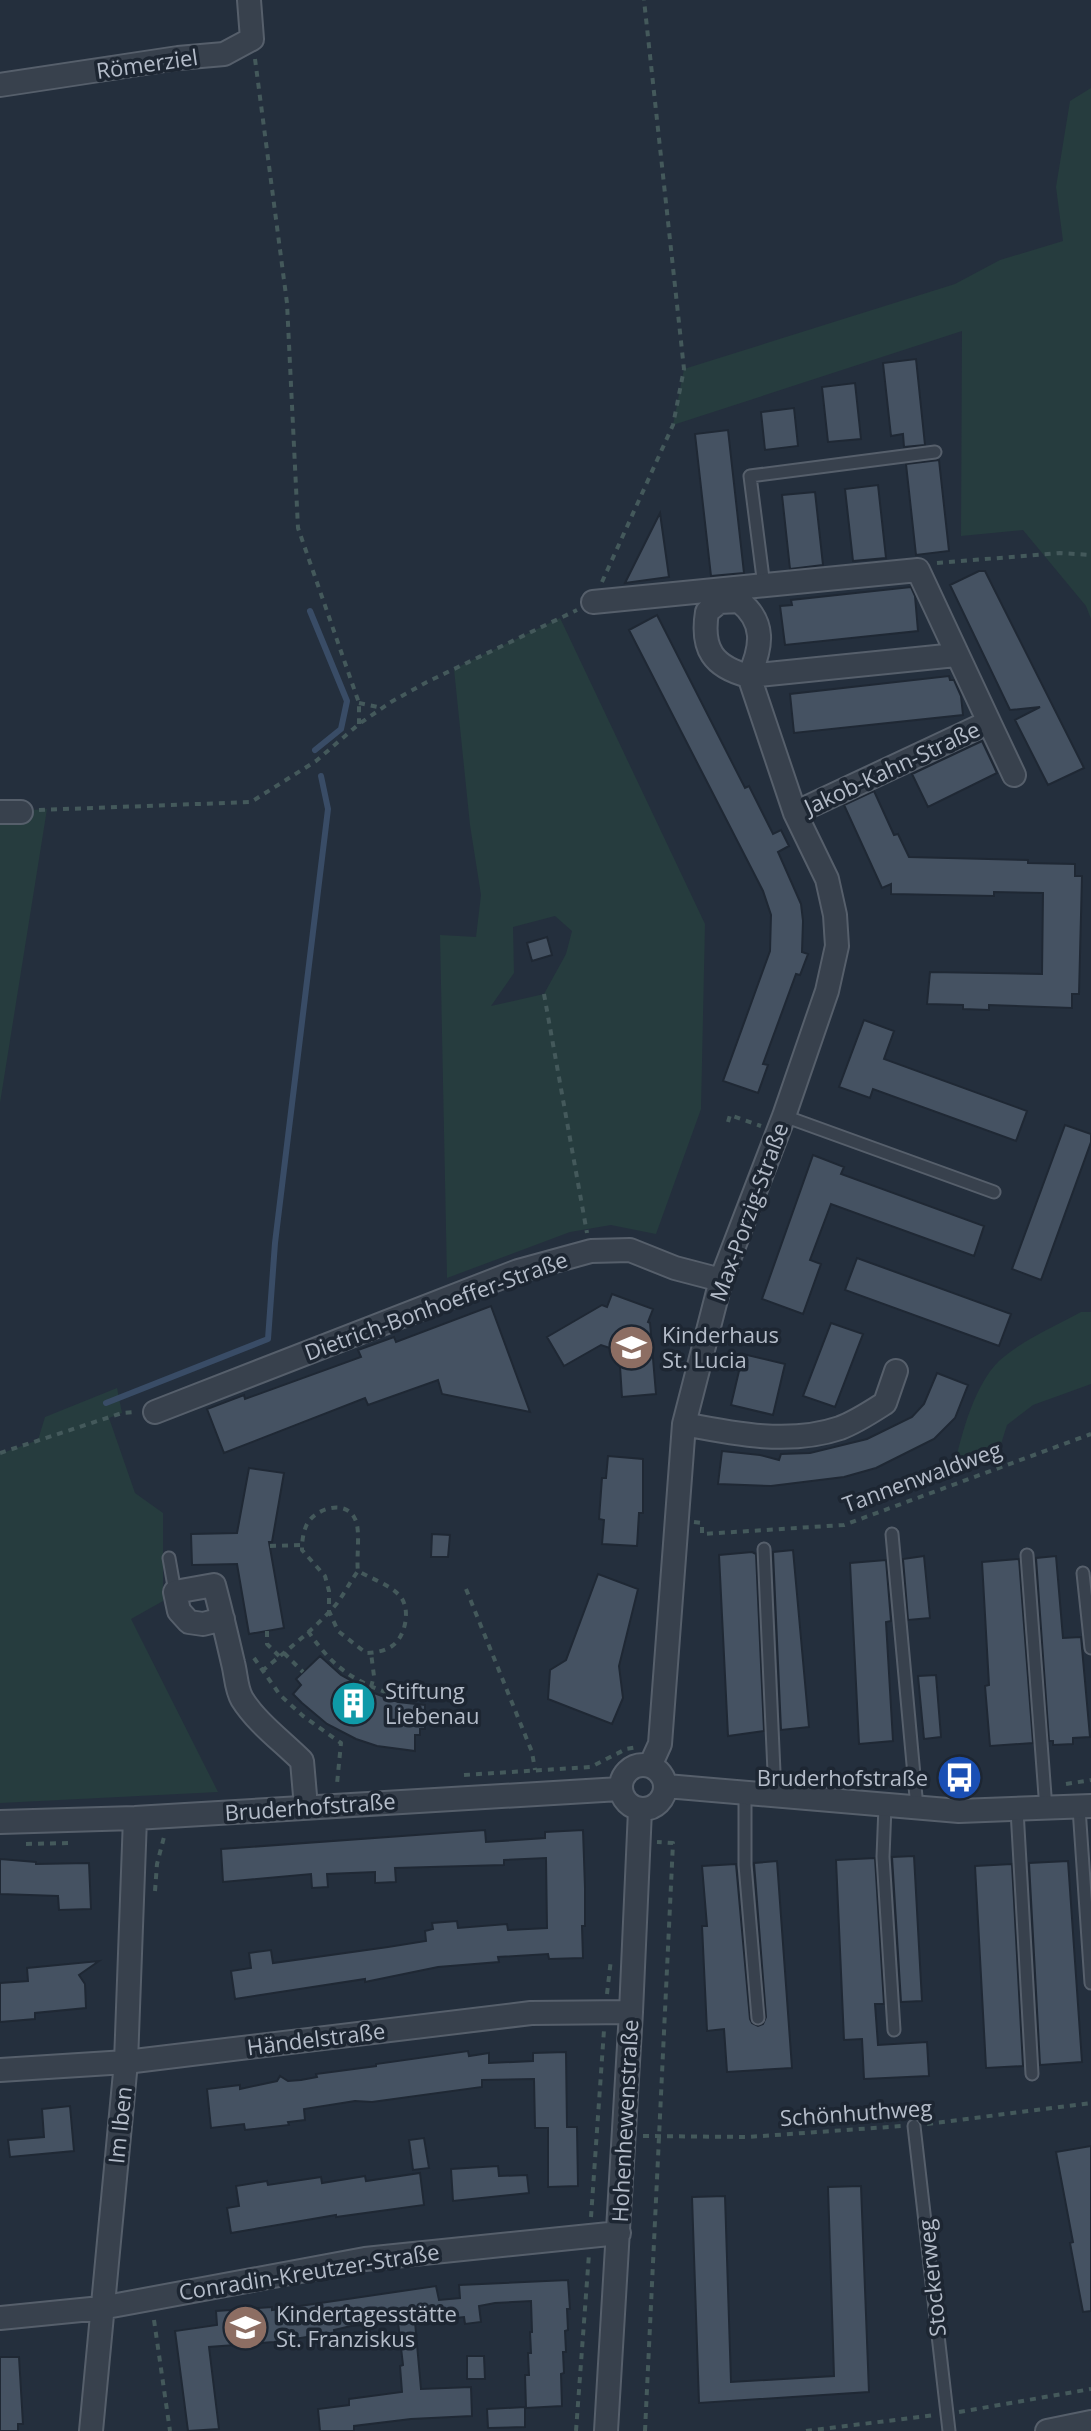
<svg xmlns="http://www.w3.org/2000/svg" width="1091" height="2431" font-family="'Open Sans',sans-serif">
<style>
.green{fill:#263c3e;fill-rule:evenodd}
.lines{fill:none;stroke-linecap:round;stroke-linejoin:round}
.stream{stroke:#394c66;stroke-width:6}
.building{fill:#455262;stroke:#1f2834;stroke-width:2}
.lane-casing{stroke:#565f6b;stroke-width:15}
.street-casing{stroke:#565f6b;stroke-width:26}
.path{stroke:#44595b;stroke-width:4;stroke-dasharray:6 6;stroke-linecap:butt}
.lane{stroke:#38414d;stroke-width:11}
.street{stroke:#38414d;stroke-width:22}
.labels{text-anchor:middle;stroke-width:7;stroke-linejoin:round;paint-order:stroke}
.street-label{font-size:22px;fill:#b4bcc9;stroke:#1d2632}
.poi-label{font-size:22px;fill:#b4bcc9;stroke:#1d2632;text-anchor:start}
</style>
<rect width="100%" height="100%" fill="#242f3d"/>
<!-- green -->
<path class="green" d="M1091 88V619L1086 606 1023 530 961 536 962 331 673 425 684 369 955 284 1000 260 1063 241 1056 187 1070 101Z
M560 618 705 924 701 1109 656 1234 611 1225 570 1232 447 1278 440 935 476 937 481 895 470 825 454 669ZM555 916 572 931 566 954 544 994 491 1006 514 973 513 927Z
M47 809 0 1103V812Z
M1081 1312H1091V1384L1033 1405 1007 1425 1001 1444 956 1459C963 1429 976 1383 999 1361 1022 1340 1054 1327 1081 1312Z
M117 1388 122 1413 109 1418 135 1493 163 1513V1601L131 1619 218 1792 0 1803V1454L38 1440 45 1417Z"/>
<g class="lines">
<!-- stream -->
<path class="stream" d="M310 611 347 701 341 729 315 750
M106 1403 268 1339 275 1243 328 809 321 776"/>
</g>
<!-- building -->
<path class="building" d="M916 359 925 445 904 447 903 434 891 436 883 363Z
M855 383 861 439 828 442 822 387Z
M794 408 798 446 765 450 761 412Z
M728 430 744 573 711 576 695 434Z
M939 460 949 551 916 555 906 464Z
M878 485 886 558 853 561 845 489Z
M815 492 823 565 790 569 782 495Z
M660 513 669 577 625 583Z
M979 571H985L1084 768 1048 785 1015 720 1040 707 1010 710 950 585Z
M911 587 915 596 918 631 785 645 780 606 792 605 791 600Z
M657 615 745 788 749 786 773 834 781 830 789 846 778 852 801 904 803 921 802 952 808 954 800 975 796 974 763 1064 768 1065 758 1093 723 1081 770 951 771 915 763 891 629 630Z
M949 676 950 680H954L961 696 963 715 794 733 790 694Z
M982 741 997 773 928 807 912 774Z
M874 791 894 835 898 834 909 857 1028 860V863L1075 864V876H1082L1079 994H1072V1008L989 1005V1010L963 1009V1005L927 1004 930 972 1042 974 1043 893 994 892V896L891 894V884L882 888 844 805Z
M547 937 552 955 532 961 527 943Z
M864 1020 894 1031 884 1059 1027 1111 1016 1141 873 1089 870 1098 839 1087Z
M1065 1125 1091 1134V1142L1041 1280 1012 1269Z
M813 1155 844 1167 841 1174 984 1226 974 1256 831 1204 810 1260 821 1264 803 1314 762 1299Z
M857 1258 1011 1314 999 1346 845 1290Z
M612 1294 653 1309 648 1322 650 1323 656 1394 622 1397 619 1351 601 1345 564 1366 547 1337 602 1305 607 1307Z
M491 1306 530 1412 442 1394 438 1380 368 1405 365 1398 224 1453 207 1409 244 1395 245 1399 361 1357 358 1350 394 1337 396 1342Z
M831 1323 863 1334 835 1407 803 1396Z
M743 1354 785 1364 773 1415 731 1405Z
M937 1373 968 1385 955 1418 934 1439 876 1468 844 1477 771 1486 718 1484 722 1451 760 1455 779 1460 781 1454 810 1453 867 1439 912 1417 924 1404Z
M608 1456 643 1459V1513H639L637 1546 602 1544 604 1520 599 1519 602 1478H606Z
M249 1468 284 1473 272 1542H269L284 1628 249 1634 237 1564 192 1565 191 1534 237 1533Z
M432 1534 450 1535 448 1557H431Z
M793 1550 809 1727 781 1730 773 1552Z
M752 1552 756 1554 764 1731 728 1736 719 1555Z
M924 1556 930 1618 908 1620 903 1559Z
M1056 1556 1063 1638 1081 1637 1090 1737 1073 1738V1744L1053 1745V1741H1049L1036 1558Z
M1019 1559 1033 1743 990 1746 985 1686 989 1685 982 1562Z
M886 1560 891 1621 886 1622 893 1741 859 1744 850 1563Z
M598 1574 638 1589 619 1666 623 1698 612 1724 548 1699 550 1670 566 1660Z
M320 1656 341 1675 374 1693 398 1702 425 1705V1729H420V1735H415V1751L377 1746 356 1739 327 1724 302 1703 293 1694 301 1685 296 1679Z
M936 1675 941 1737 924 1739 918 1676Z
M485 1830 486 1842 545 1838V1832L583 1830 585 1888V1926H582L583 1958 549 1959 548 1954 498 1957 499 1962 438 1967 365 1982V1979L235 1999 231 1971 251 1968 249 1953 271 1950 273 1963 388 1947 426 1941 425 1931 433 1929 432 1923 457 1921 458 1928 507 1924 508 1930 547 1928 546 1858 504 1860V1865L395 1868 396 1882 375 1883V1872L327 1874 328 1887 312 1888 311 1874 223 1882 221 1849Z
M914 1856 922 2001 901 2002 892 1857Z
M875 1858 884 2004H875L878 2045 927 2042 929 2076 864 2079 862 2039 844 2040 836 1860Z
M0 1859 36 1862V1864L89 1863 91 1909 59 1910 58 1896 0 1894Z
M777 1861 792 2068 727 2072 724 2029 707 2031 702 1926H707L702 1866 736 1864 750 2019 752 2023 758 2026 763 2024 766 2017 754 1863Z
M1068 1861 1082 2062 1040 2065 1029 1863Z
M1012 1864 1023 2066 986 2068 975 1866Z
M99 1961 79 1975 85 1984 86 2008 35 2013V2019L0 2022V1983L28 1981 27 1968Z
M468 2051 469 2056 489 2053V2063L533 2061V2053L566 2052 567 2127H577L578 2186 548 2187V2128H535L534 2079 482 2080V2087L372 2102 355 2101 304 2109 305 2120 288 2122 289 2125 245 2130 244 2124 211 2128 207 2089 240 2085V2089L277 2081 280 2076 288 2081 301 2080 317 2077 316 2074 376 2066V2064Z
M70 2106 74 2151 10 2157 8 2140 44 2137 42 2109Z
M424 2138 429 2168 413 2170 409 2140Z
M1091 2146V2311L1083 2312 1070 2243 1073 2242 1056 2152Z
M498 2166 499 2176 527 2175 529 2193 453 2201 451 2169Z
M420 2173 424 2205 336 2217V2215L231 2233 227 2208 239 2206 236 2186 267 2181 268 2185 321 2177 322 2183 365 2176 366 2181Z
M861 2186 869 2392 699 2403 692 2197 725 2196 731 2382 834 2376 828 2187Z
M568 2280 570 2309H567L568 2330 565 2331 566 2352H563L564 2373 561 2374 562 2406 526 2408 525 2375H529L528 2353H531L530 2332H532L531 2301 495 2303 479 2306 481 2322 465 2324 464 2317 415 2322 421 2389 471 2387 472 2416 411 2419 354 2426V2431H320L318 2409 349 2405V2399L402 2392 400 2366 403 2365 398 2322 351 2326 334 2330 335 2335 323 2337 320 2335 274 2342 209 2347 219 2429 188 2431 175 2331 217 2325 216 2311 272 2307V2310L436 2286 439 2300 460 2298 459 2285Z
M467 2356H484L485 2379H467Z
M0 2357H19L23 2424H18V2431H0Z
M525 2407V2427L488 2428 487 2409Z"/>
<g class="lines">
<defs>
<path id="lane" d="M764 586 750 476 935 452
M784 1116 994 1192
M892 1534 917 1808
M764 1549 775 1794
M1027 1555 1046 1809
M169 1558 175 1592
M1083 1573 1091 1648
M745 1792V1865L758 2018
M885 1806 883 1857 894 2030
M1079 1808 1091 1983
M1017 1810 1032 2074
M914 2126 949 2431"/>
<path id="street" d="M0 85 178 58 224 54 252 39 249 0
M593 602 918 570 989 722 795 813
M989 722 1014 775
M0 812H21
M155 1412 518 1271 591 1251 630 1250 675 1268 721 1280
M684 1424C735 1434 790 1445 840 1428 856 1422 871 1412 885 1403L896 1371
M223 1619 203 1624 189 1622 179 1611 175 1592 214 1585C221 1611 227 1637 233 1663 236 1674 236 1689 242 1699 257 1723 282 1741 302 1761L306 1807
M621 1787a22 22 0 1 1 44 0a22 22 0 1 1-44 0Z
M650 1766 660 1744 684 1424 721 1280 784 1116 827 991 837 946 835 915 827 879 795 813 749 676C762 647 766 622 739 601L719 602 707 612C701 649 713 667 749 676L956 655
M666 1786 959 1811 1091 1806
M0 1822 135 1818 620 1789
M0 2070 126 2062 531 2013 631 2012
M0 2318 101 2308 365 2259 619 2233
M91 2431 126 2062 135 1818
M606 2431 631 2012 640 1810
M1047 2431 1091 2422"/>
</defs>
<!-- lane casing -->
<use href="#lane" class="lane-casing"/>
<!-- street casing -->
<use href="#street" class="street-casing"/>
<!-- path -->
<path class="path" d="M255 59 287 303 298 528 359 703V724
M937 563 1060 553 1091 555
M602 582 673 425 684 369 644 0
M359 703 383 708
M39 810 251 802 316 761 359 724 391 702 427 682 577 610
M544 994 587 1233
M728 1122 730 1115 761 1126
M0 1453 122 1413 135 1412
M694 1522 702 1523V1534L844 1525 1091 1434
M270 1546 302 1545
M466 1589 532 1752 535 1770
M267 1631V1644L279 1656
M308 1631C335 1671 359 1685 405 1698
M284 1653 303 1672
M254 1658 280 1695 303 1716 341 1743 337 1784
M262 1671C286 1651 312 1631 333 1608 343 1597 349 1583 358 1571 370 1578 388 1584 398 1594 412 1606 406 1637 392 1646 385 1651 374 1653 366 1653L338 1631 329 1611V1591L325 1576 302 1550C302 1542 303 1532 307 1524 316 1508 346 1499 355 1519 361 1530 356 1558 358 1571
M371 1687 374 1676 371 1653
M464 1775 591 1767 626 1749 638 1747
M1066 1784 1091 1780
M26 1844 73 1843
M155 1891 157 1864 164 1837
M607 1994 611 1959
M927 2124 1091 2103
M643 2136 748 2137 902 2126
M591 2217 604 2030
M154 2320 170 2431
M959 2412 1091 2389
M576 2431 589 2254
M645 2431 673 1843 657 1842
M806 2431 935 2415"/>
<!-- lane -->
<use href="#lane" class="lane"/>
<!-- street -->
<use href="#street" class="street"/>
</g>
<!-- icons -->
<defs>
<symbol id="school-disc" viewBox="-11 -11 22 22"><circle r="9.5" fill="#8d6e63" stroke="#1d2632"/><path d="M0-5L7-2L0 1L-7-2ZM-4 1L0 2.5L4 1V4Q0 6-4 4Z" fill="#fff"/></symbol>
<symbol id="building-disc" viewBox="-11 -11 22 22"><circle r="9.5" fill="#0f9aa8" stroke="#1d2632"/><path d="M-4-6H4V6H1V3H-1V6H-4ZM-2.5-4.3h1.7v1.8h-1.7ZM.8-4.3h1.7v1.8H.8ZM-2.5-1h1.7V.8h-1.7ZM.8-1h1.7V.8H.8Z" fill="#fff"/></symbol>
<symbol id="bus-disc" viewBox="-11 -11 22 22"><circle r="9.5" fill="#1a4fb4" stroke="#1d2632"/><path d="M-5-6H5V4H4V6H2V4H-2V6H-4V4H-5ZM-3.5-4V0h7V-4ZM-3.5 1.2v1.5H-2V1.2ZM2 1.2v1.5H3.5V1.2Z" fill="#fff"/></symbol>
</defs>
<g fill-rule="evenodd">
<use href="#school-disc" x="606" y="1322" width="51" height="51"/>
<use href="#building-disc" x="328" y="1678" width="51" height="51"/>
<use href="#bus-disc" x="934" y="1752" width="51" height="51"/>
<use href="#school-disc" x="220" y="2302" width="51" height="51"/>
</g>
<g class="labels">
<!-- street labels -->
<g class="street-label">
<text transform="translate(147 64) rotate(-8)" y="8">Römerziel</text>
<text transform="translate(892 768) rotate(-25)" y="8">Jakob-Kahn-Straße</text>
<text transform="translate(749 1212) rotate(-70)" y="8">Max-Porzig-Straße</text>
<text transform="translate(436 1306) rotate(-20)" y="8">Dietrich-Bonhoeffer-Straße</text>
<text transform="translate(922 1477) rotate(-20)" y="8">Tannenwaldweg</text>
<text transform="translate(310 1807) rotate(-4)" y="8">Bruderhofstraße</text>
<text transform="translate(316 2039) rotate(-7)" y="8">Händelstraße</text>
<text transform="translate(856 2113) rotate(-4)" y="8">Schönhuthweg</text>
<text transform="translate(625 2121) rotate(-87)" y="8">Hohenhewenstraße</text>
<text transform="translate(120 2125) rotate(-84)" y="8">Im Iben</text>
<text transform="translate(309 2272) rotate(-9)" y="8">Conradin-Kreutzer-Straße</text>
<text transform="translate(932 2278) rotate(-96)" y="8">Stockerweg</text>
</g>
<!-- poi labels -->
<g class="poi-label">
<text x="662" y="1343">Kinderhaus<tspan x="662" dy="25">St. Lucia</tspan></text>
<text x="385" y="1699">Stiftung<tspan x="385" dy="25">Liebenau</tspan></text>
<text x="928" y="1786" text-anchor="end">Bruderhofstraße</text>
<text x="276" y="2322">Kindertagesstätte<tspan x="276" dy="25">St. Franziskus</tspan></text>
</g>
</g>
</svg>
